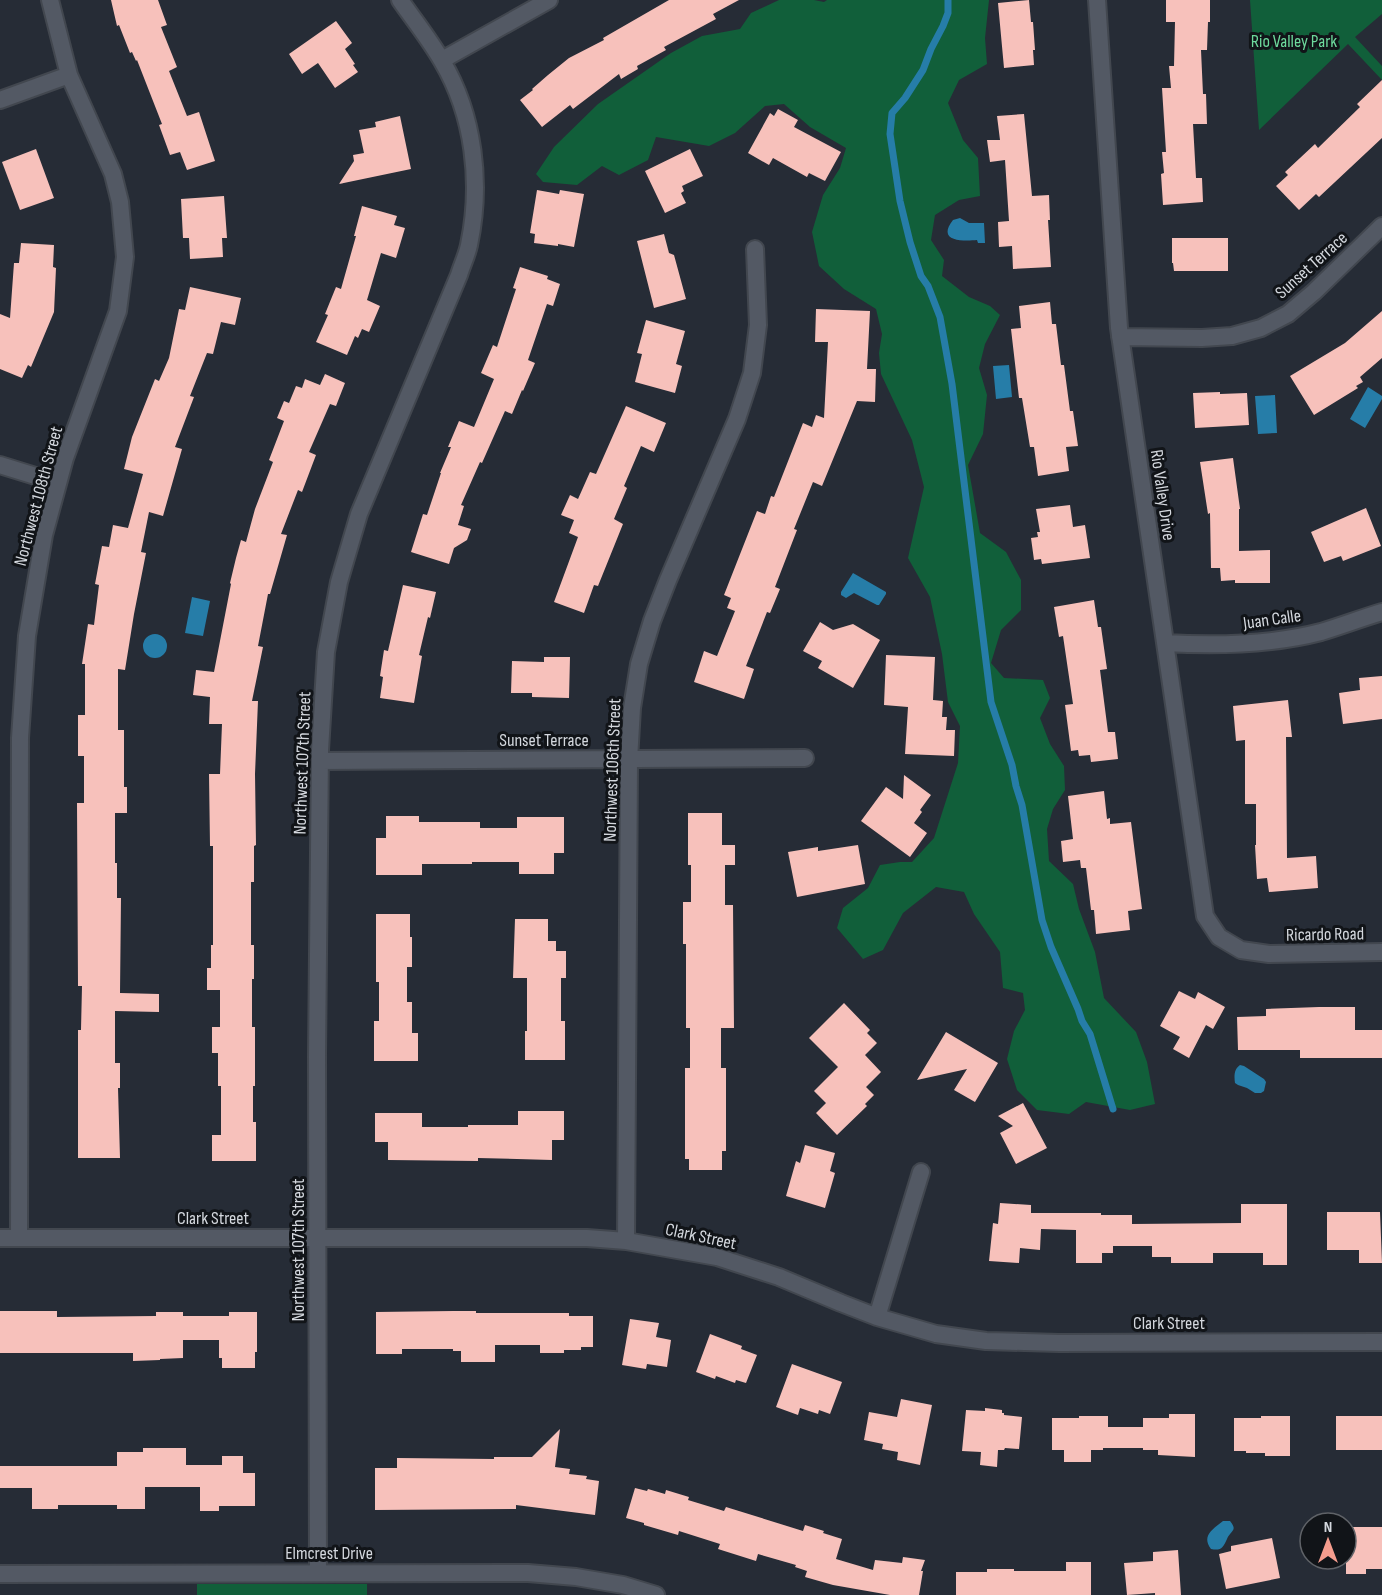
<svg xmlns="http://www.w3.org/2000/svg" width="1382" height="1595" font-family="'Sofia Sans Condensed',sans-serif">
<style>
.green{fill:#115f3a}
.water{fill:#267da8}
.lines{fill:none;stroke-linecap:round;stroke-linejoin:round}
.stream{stroke:#267da8;stroke-width:7}
.building{fill:#f7c1bb}
.minor-casing{stroke:#42474f;stroke-width:20}
.minor{stroke:#535964;stroke-width:16}
.labels{text-anchor:middle;stroke-width:6;stroke-linejoin:round;paint-order:stroke}
.park-label{font-size:18px;fill:#6dd99c;stroke:#111418}
.street-label{font-size:18px;fill:#d4d8de;stroke:#111418}
</style>
<rect width="100%" height="100%" fill="#262c36"/>
<!-- green -->
<path class="green" d="M779 0H814L824 2 827 0H989L985 38 987 64 959 80 948 103 963 140 978 158 980 196 959 200 935 215 931 240 944 260 942 276 969 297 990 306 1000 315 985 344 979 368 987 395 983 434 968 465 980 533 1006 552 1021 580V610L1001 630 991 663 1004 678 1043 680 1050 698 1040 718 1050 744 1064 766 1065 790 1053 809 1047 829 1049 861 1073 884 1079 909 1095 952 1104 998 1136 1032 1147 1062 1155 1104 1130 1110 1086 1102 1069 1114 1037 1110 1017 1090 1007 1059 1014 1031 1025 1010 1023 993 1003 988 1000 952 974 914 964 892 936 887 903 913 883 950 863 959 837 928 843 908 868 888 880 865 900 862H912L934 838 958 763 960 726 948 702 942 654 930 597 908 558 924 487 912 440 881 374 879 353 882 334 876 309 844 289 819 266 812 232 823 195 840 168 846 148 810 127 784 104 765 106 735 133 709 146 656 137 648 160 619 175 602 166 577 185 543 182 536 174 554 147 598 104 671 53 702 36 740 29 751 13Z
M1250 0H1382V14L1355 37 1382 66V80L1348 44 1259 130Z
M197 1584H367V1595H197Z"/>
<!-- water -->
<path class="water" d="M960 218 969 223H984L985 243H978L977 240C963 241 936 242 953 220Z
M1009 365 1012 397 996 399 993 366Z
M1368 387 1382 396V399L1365 428 1350 419Z
M1275 395 1277 433 1258 434 1255 396Z
M853 573 886 592V594L879 605H877L854 593 846 598 841 595V592Z
M192 597 210 601 203 636 185 633Z
M143 646a12 12 0 1 1 24 0a12 12 0 1 1-24 0Z
M1240 1065 1244 1066 1264 1079 1266 1082 1264 1091 1261 1093H1255L1247 1088 1238 1085 1235 1083C1234 1076 1234 1069 1240 1065Z
M1223 1521H1230C1238 1531 1231 1530 1227 1539 1223 1548 1221 1551 1211 1549 1201 1536 1213 1529 1223 1521Z"/>
<g class="lines">
<!-- stream -->
<path class="stream" d="M948 0V13L943 26 931 49 923 70 905 98 892 113 890 134 900 201 910 242 921 276 928 286 940 317 952 384 991 702 1012 765 1016 786 1022 805 1042 920 1051 947 1078 1009 1082 1021 1090 1034 1113 1109"/>
</g>
<!-- building -->
<path class="building" d="M111 0H158L167 25 161 27 177 67 169 71 187 116 199 112 215 161 187 170 180 152 170 155 159 125 162 124 137 60 136 61 132 52 130 53 119 25 117 26Z
M669 0H739L713 14 716 19 664 47 666 50 637 66 638 69 621 79 619 74 573 109 570 105 542 127 520 100 533 90 532 89 548 75 569 58 604 40 603 38Z
M1029 0 1031 22H1033L1035 50H1033L1034 65 1004 68 998 3Z
M1166 0H1210V22H1208L1207 50H1201L1203 94H1206L1207 124H1193L1196 178H1202L1203 202 1163 205 1161 174 1164 173 1162 152H1166L1162 88H1171L1169 66H1174L1175 22H1166Z
M336 21 352 43 345 49 355 64 353 65 358 72 335 88 318 63 302 74 289 54Z
M1382 80V138L1319 197 1316 194 1299 210 1276 186 1288 175 1285 172 1315 144 1318 148 1360 107 1357 104Z
M778 109 798 120 794 127 841 152 825 181 809 173 807 177 773 158 769 165 748 153 770 113 774 116Z
M1024 114 1032 196 1049 195 1050 220H1048L1051 267 1013 269 1012 246 999 247 998 222 1009 221 1005 160 990 162 987 140H1000L997 116Z
M400 116 411 169 339 184 354 161 353 155 364 153 359 130 376 127 375 122Z
M36 149 54 198 20 210 2 162Z
M690 149 703 176 682 186 684 191 681 193 686 203 665 213 645 171Z
M537 190 559 194 560 190 584 194 574 247 558 244V246L534 243 535 234 530 233Z
M224 196 227 238H222L223 257 190 259 189 238H183L181 199Z
M362 206 397 216 394 225 405 228 396 258 381 253 367 300 380 306 369 332 362 329 358 338 355 336 347 355 316 342 328 315 325 314 336 287 341 289 356 236H354Z
M664 234 669 253 674 255 686 299 654 308 637 241Z
M1172 238H1228V271H1174L1173 263H1172Z
M21 243 54 245 53 267 56 268 54 312 31 367 28 365 22 378 0 369V314L10 318 14 263H19Z
M520 267 548 276 547 279 560 284 553 306 547 304 528 360 535 363 523 391 522 390 512 414 505 411 482 463 480 462 461 505 464 506 458 525 471 529 467 540 454 548 449 564 411 552 423 514 427 515 441 473H440L451 447H448L459 421 474 427 494 379 481 373 493 345 497 347 516 289 513 288Z
M190 287 241 298 235 325 221 322 213 354 207 353 190 396 194 397 175 447 182 449 163 516 149 512 141 552 146 553 134 614 125 670 118 669V730H124V787H127V813H115V863H117V898H121L120 993 159 994V1012L115 1011V1063H120V1088H118L120 1158H78V1030H81L82 986H78L77 803H84V756H78V715H85V664H82L88 624 94 625 99 585 95 584 102 546 109 547 113 525 128 528 143 474 124 469 132 437 155 379 159 381 169 358 179 309 185 310Z
M1050 302 1052 324H1056L1061 365H1064L1070 411H1073L1078 446 1066 447 1069 471 1038 476 1034 447H1030L1022 398H1019L1011 329 1021 328 1019 306Z
M816 309 870 311 867 369H876L875 402 857 401 822 486 813 482 794 529 797 530 775 587 780 589 770 613 767 612 746 666 754 669 744 699 694 682 704 651 717 656 735 611 727 608 731 598 724 595 757 511 765 514 771 496 774 497 803 423 812 427 816 415 824 418 828 342H815Z
M1382 311V358L1360 377 1363 382 1356 386 1358 388 1314 415 1290 376 1345 343Z
M646 320 685 331 676 364 682 366 675 393 635 382 642 354 637 353Z
M325 374 345 383 336 406 330 404 309 452 316 455 302 492 298 490 281 534 287 535 270 594H268L258 646 263 647 252 701H258L255 774 256 845 254 846V882H251V945H254V979H252V1027H255V1086H253V1122H256V1161H212V1135H221V1086H218V1053H212V1027H220V990H207V968H211V945H213V846H210L209 774H220L222 724H209L210 697 193 695 196 670 214 672 231 584 230 583 236 558 241 540 246 542 255 509 273 462 269 460 284 421 277 418 284 401 289 403 296 386 302 388 305 379 320 385Z
M1220 392V394L1247 393 1249 425 1195 428 1193 393Z
M626 406 666 423 654 452 641 446 624 486 627 488 614 519 623 524 598 586 594 585 584 613 554 602 578 537 569 533 574 520 561 515 570 495 578 499 590 472 596 474Z
M1233 458 1240 509H1239V551L1270 550V583H1235V580L1221 581 1220 568H1211L1210 513 1208 514 1200 462Z
M1070 505 1073 527 1085 525 1090 558 1042 564 1041 559 1034 560 1031 538 1038 537 1037 532H1040L1036 509Z
M1366 508 1381 546 1343 561 1341 556 1324 562 1311 532Z
M403 585 436 592 430 618 428 617 419 655 422 656 414 703 380 698 383 677 380 676 384 650 388 651Z
M1094 600 1098 627H1101L1107 669 1100 670 1108 732H1115L1118 759 1091 762 1090 755 1079 756 1078 750 1071 751 1065 705 1073 704 1063 636 1059 637 1054 607Z
M820 622 833 630 853 624 880 640 853 688 818 668 822 661 803 651Z
M886 655 935 657 933 700 943 701 942 717H947L946 730H955L954 756 905 754 908 707 884 705Z
M544 657H570L569 698 532 697V693H511L512 661 544 662Z
M1382 676V719L1343 724 1339 693 1360 690 1359 678Z
M1288 700 1292 737H1286L1287 858 1316 856 1318 888 1269 892 1267 878 1257 879 1255 845H1256V804H1245V740L1236 741 1233 706Z
M904 775 931 795 920 810 922 812 914 823 927 833 910 857 861 821 886 787 903 799Z
M1104 791 1107 819 1110 818V824L1131 822 1142 909 1128 911 1130 930 1096 934 1094 910H1091L1086 868H1081L1080 860 1063 862 1061 841 1073 839 1068 796Z
M688 813H722V845H735V865H725V905H733L734 1028H721V1068H726V1151H722V1170H689V1159H685V1068H690V1028H686V944H683V902H691V865H688Z
M386 816H419V822H480V828H517V817H564V853H554V874H519V862H472V864H422V875H376V838H386Z
M858 845 865 884 797 897 788 852 818 847V851Z
M376 914H410V937H412V967H407V1002H412V1033H418V1061H374V1021H379V982H376Z
M515 919H548V941H556V951H566V978H561V1021H565V1060H525V1031H527V978H513Z
M1179 991 1195 999 1198 992 1225 1007 1213 1029 1206 1025 1189 1058 1173 1049 1180 1037 1160 1026Z
M844 1003 870 1030 867 1033 877 1043 865 1055 881 1072 866 1087 874 1095 865 1104 867 1106 837 1135 816 1113 826 1103 814 1091 838 1067 809 1038Z
M1319 1007H1355V1030H1382V1058H1300V1050H1238L1237 1017 1266 1016V1009Z
M946 1032 998 1063 975 1102 954 1090 967 1069 917 1080Z
M1023 1103 1047 1148 1016 1164 1000 1133 1013 1126 998 1116Z
M518 1111H564V1140H552V1160L478 1158V1161L388 1160V1142H375V1113H422V1127H468V1125H518Z
M805 1145 835 1153 830 1171 835 1173 825 1208 786 1196 796 1161 800 1163Z
M1000 1203 1031 1205V1213H1101V1215H1132V1224L1241 1223V1204H1287V1265H1263V1253H1213V1263H1171V1257H1152V1246H1113V1253H1102V1263H1076V1230L1041 1229 1040 1250 1020 1248 1019 1263 989 1261 993 1223 998 1224Z
M1327 1212H1380L1382 1263H1359V1250H1327Z
M0 1311H57V1317L156 1316V1312H183V1316H229V1312H257V1352H255V1368H222V1358H219V1340H183V1358L160 1359V1360L133 1361V1353H0Z
M453 1311H476V1313H569V1316H593V1347H581V1350H564V1353H540V1345H495V1362H461V1351H453V1349H402V1354H376V1312Z
M630 1319 659 1323 656 1337 671 1340 667 1367 647 1364 646 1369 622 1365Z
M710 1334 742 1346 741 1349 757 1355 746 1383 736 1380 735 1383 716 1376 715 1379 696 1372Z
M792 1364 842 1382 830 1414 819 1410 818 1414 800 1408 798 1415 776 1407Z
M901 1399 932 1405 920 1465 897 1460 898 1452 882 1449 883 1444 864 1440 869 1412 897 1417Z
M985 1408 1002 1410V1413H1004V1415L1022 1417 1019 1449 1005 1448 1004 1450H998L997 1467 980 1465 981 1452 962 1451 966 1410 985 1411Z
M1169 1414H1195V1457L1158 1455V1450H1143V1448H1103V1450H1091V1462H1064V1450H1052V1418H1079V1416H1108V1427H1143V1418H1169Z
M1261 1416H1290V1456H1265V1453H1246V1451H1234V1418H1261Z
M1336 1416H1382V1450H1336Z
M560 1429 555 1467 570 1469 569 1474 587 1476 586 1479 599 1481 595 1515 516 1505V1509L375 1510V1468H397V1458L494 1459V1457H532Z
M143 1448H186V1465H222V1456H243V1473H255V1506H219V1511H200V1487H145V1509H117V1505H58V1509H32V1488H0V1466H117V1452H143Z
M635 1488 647 1491 648 1489 665 1494 666 1490 689 1497 688 1500 724 1511 726 1507 803 1531 805 1525 824 1531 823 1533 842 1539 836 1559 873 1570 875 1560 902 1563 903 1557 925 1560 921 1571H923L919 1595H890L833 1585 805 1577 807 1571 795 1567 796 1565 758 1554 756 1561 718 1549 720 1544 679 1531 678 1535 644 1525V1523L626 1518Z
M1346 1527H1382V1569H1366V1574H1346Z
M1272 1538 1280 1578 1226 1589 1219 1554 1231 1551V1546Z
M1178 1550 1181 1595H1155V1593L1127 1595 1124 1563 1153 1561V1552Z
M1066 1562H1091V1595H956V1572H987V1569H1014V1571H1066Z"/>
<g class="lines">
<defs>
<path id="minor" d="M1097 0 1119 328 1205 916 1219 937 1241 950 1269 954 1382 952
M442 60 549 0
M0 100 69 75
M1120 337 1202 338 1232 336 1261 328 1288 314 1314 292 1382 226
M0 465 58 483
M1165 643C1216 646 1271 645 1321 632 1341 626 1362 618 1382 612
M320 761 805 758
M0 1238H587L626 1241 717 1257 779 1277 841 1303 877 1317 936 1334 986 1341 1059 1343 1382 1342
M19 1238 20 738 27 636 44 535 65 458 118 311 125 257 120 202 113 174 69 75 50 0
M626 1241 629 760 632 708 639 664 652 621 668 580 737 419 752 373 758 325 755 249
M877 1317 921 1172
M318 1573 317 1056 320 750 326 652 339 582 359 514 459 275C462 265 467 255 469 245 482 183 474 115 442 61 430 40 414 20 400 0
M0 1574 528 1573 576 1577 623 1585 656 1595"/>
</defs>
<!-- minor casing -->
<use href="#minor" class="minor-casing"/>
<!-- minor -->
<use href="#minor" class="minor"/>
</g>
<g class="labels">
<!-- park labels -->
<g class="park-label">
<text x="1294" y="47">Rio Valley Park</text>
</g>
<!-- street labels -->
<g class="street-label">
<text transform="translate(1311 265) rotate(-42)" y="6">Sunset Terrace</text>
<text transform="translate(1163 495) rotate(82)" y="6">Rio Valley Drive</text>
<text transform="translate(38 496) rotate(-75)" y="6">Northwest 108th Street</text>
<text transform="translate(1272 619) rotate(-8)" y="6">Juan Calle</text>
<text x="544" y="746">Sunset Terrace</text>
<text transform="translate(302 763) rotate(-88)" y="6">Northwest 107th Street</text>
<text transform="translate(612 770) rotate(-88)" y="6">Northwest 106th Street</text>
<text transform="translate(1325 934) rotate(-1)" y="6">Ricardo Road</text>
<text x="213" y="1224">Clark Street</text>
<text transform="translate(701 1236) rotate(12)" y="6">Clark Street</text>
<text transform="translate(298 1250) rotate(-90)" y="6">Northwest 107th Street</text>
<text x="1169" y="1329">Clark Street</text>
<text x="329" y="1559">Elmcrest Drive</text>
</g>
</g>
<!-- north arrow -->
<g transform="translate(1328 1541)"><circle r="28" fill="#111418" stroke="#5f6267" stroke-width="1.5"/>
<path d="M0-4.5L10 22L0 15L-10 22Z" fill="#f59d8e"/>
<text y="-9" font-size="16" font-weight="bold" text-anchor="middle" fill="#d4d8de">N</text>
</g>
</svg>
